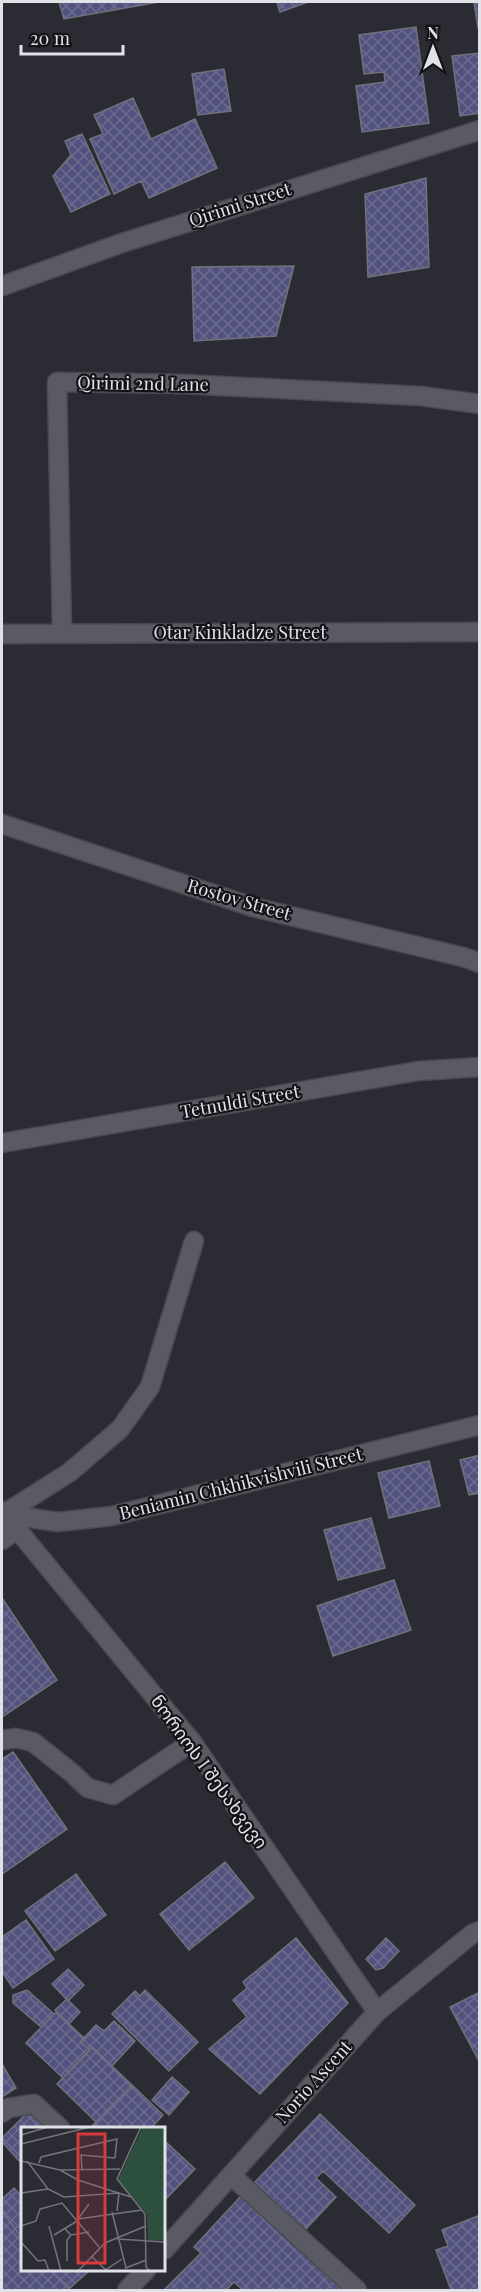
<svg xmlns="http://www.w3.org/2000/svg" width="481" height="2292" font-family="'Playfair Display','Noto Sans Georgian',serif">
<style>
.building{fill:url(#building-cross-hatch);stroke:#70717b;stroke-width:1.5}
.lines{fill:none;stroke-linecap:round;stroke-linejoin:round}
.minor-casing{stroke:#494a50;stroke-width:21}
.minor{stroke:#5a5a64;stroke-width:18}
.labels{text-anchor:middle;stroke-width:4.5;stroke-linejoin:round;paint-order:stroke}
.street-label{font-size:18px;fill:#e1e2e7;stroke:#141418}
.inset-road{fill:none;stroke:#74747c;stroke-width:1.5}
.view{fill:#d73b3b;fill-opacity:0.15;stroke:#d73b3b;stroke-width:3}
.inset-edge{fill:none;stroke:#e1e2e7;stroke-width:3}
</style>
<defs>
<pattern id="building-cross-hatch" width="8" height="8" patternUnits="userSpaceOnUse" patternTransform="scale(1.5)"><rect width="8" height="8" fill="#52527e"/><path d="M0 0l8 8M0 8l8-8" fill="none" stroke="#6b6b90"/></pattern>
</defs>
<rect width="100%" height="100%" fill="#2b2b34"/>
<!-- building -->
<path class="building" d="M59 2H159L64 19Z
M277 2H308L280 12Z
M474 2H480V28H478Z
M416 27 429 123 362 132 356 86 385 82 384 72 364 74 359 35Z
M480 53V113L460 116 452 56Z
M224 69 231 111 198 115 192 74Z
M133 98 151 139 195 119 217 168 149 198 141 181 114 194 90 139 103 134 94 115Z
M82 134 110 194 71 212 53 176 71 155 65 141Z
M426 178 429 267 368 277 365 194Z
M294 266 276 336 194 341 192 267Z
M480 1455V1493L469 1495 460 1460Z
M429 1461 440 1506 389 1518 378 1473Z
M371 1518 385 1568 338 1580 324 1530Z
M394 1580 411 1630 333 1656 317 1606Z
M2 1598 57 1680 2 1717Z
M13 1752 67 1829 2 1874V1759Z
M225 1862 254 1898 189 1950 160 1914Z
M76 1874 106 1915 55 1951 25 1911Z
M26 1920 54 1959 13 1988 2 1972V1937Z
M296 1938 348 2003 260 2094 209 2049 247 2017 233 2000 247 1988 243 1982Z
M386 1938 399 1951 383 1968 376 1970 366 1959Z
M68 1969 84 1985 68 2001 52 1984Z
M27 1990 54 2014 41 2027 13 2003V1995Z
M145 1990 198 2042 169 2071 112 2014 135 1991 140 1996Z
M480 1992V2063L450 2007Z
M67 1999 80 2012 69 2024 55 2010Z
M56 2012 84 2038 80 2042 90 2050 63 2078 26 2043Z
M114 2021 135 2041 112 2066 92 2047 90 2050 80 2042 96 2025 104 2031Z
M92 2047 132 2085 96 2122 57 2084Z
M2 2064 16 2088 2 2097Z
M172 2077 189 2092 169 2115 152 2100Z
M132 2085 163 2115 151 2128H90Z
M28 2112 44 2128H22V2164L2 2142V2138Z
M320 2114 415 2205 389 2233 323 2171 316 2178 336 2197 305 2230 255 2182Z
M167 2143 195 2169 164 2201V2147Z
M14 2188 22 2197V2238L2 2211V2199Z
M241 2196 342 2290H282L280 2288 277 2290H243L234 2282 226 2290H164L201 2253 194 2247Z
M2 2211 22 2238V2270H50L72 2290H2Z
M480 2215V2289L474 2290H451L436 2250 448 2246 442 2230Z
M50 2270H90L70 2288Z"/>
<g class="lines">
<defs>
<path id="minor" d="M2 286 122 243 480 130
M2 634 480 632
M62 634 57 382 183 384 421 396 480 404
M2 824 253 907 463 957 480 963
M2 1143 418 1071 480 1067
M2 1511 192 1742 377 2012
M4 1514 58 1522 112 1516 480 1425
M4 1514 70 1472 120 1429 150 1387 194 1241
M2 1540 17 1529
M2 1740 16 1738 33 1742 72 1773 88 1788 113 1795 192 1742
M2 2113 8 2108 34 2104 60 2128
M231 2175 357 2290
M164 2250 377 2012 472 1934 480 1931
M127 2290 146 2270"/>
</defs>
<!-- minor casing -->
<use href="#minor" class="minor-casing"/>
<!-- minor -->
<use href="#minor" class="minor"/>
</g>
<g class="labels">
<!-- street labels -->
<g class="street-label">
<text transform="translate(240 205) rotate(-18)" y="6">Qirimi Street</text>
<text transform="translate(143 384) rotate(1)" y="6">Qirimi 2nd Lane</text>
<text x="240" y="639">Otar Kinkladze Street</text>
<text transform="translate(239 900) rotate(16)" y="6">Rostov Street</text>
<text transform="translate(240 1102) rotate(-10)" y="6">Tetnuldi Street</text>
<text transform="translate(241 1484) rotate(-14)" y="6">Beniamin Chkhikvishvili Street</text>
<text transform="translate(209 1772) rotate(54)" y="6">ნორიოს I შესახვევი</text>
<text transform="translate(314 2082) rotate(-48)" y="6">Norio Ascent</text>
</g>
</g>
<!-- overview -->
<g transform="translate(21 2127)">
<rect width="144" height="144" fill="#2b2b34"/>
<path d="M122 0H144V113H127L126 87 97 53Z" fill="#2d4f3d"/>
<path class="inset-road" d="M120 0 96 52 124 87 125 140 129 144M0 8 27 0M0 17 69 0M0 34 39 43 99 42M6 34 27 62 43 70 98 66 96 84M18 36 20 30 96 12 94 31M61 42 60 28 94 31M39 43 57 53 110 70M0 66 27 62M91 85 105 141 125 133M57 92 121 83M57 92 68 77M0 99 15 94 19 82 41 76 78 120M28 99 40 144M44 102 50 108 68 105M33 108 58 93M96 112 144 115M0 115 17 134 24 133 28 144M70 129 85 143M46 134V113L50 108M57 144 84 116 125 99M83 144 101 132"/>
<path class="view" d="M57 7H84V136H57Z"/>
<rect width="144" height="144" class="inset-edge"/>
</g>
<!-- border -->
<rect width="481" height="2292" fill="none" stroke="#e1e2e7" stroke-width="6"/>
<!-- north arrow -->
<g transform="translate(433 48)" stroke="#141418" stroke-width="4.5" paint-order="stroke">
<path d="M0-4.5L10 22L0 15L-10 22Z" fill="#e1e2e7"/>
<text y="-9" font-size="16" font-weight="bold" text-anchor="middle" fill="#e1e2e7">N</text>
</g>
<!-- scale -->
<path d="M21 45v9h102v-9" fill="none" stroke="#e1e2e7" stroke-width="3"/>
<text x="30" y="45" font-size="18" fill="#e1e2e7" stroke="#141418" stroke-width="4.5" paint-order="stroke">20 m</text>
</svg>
